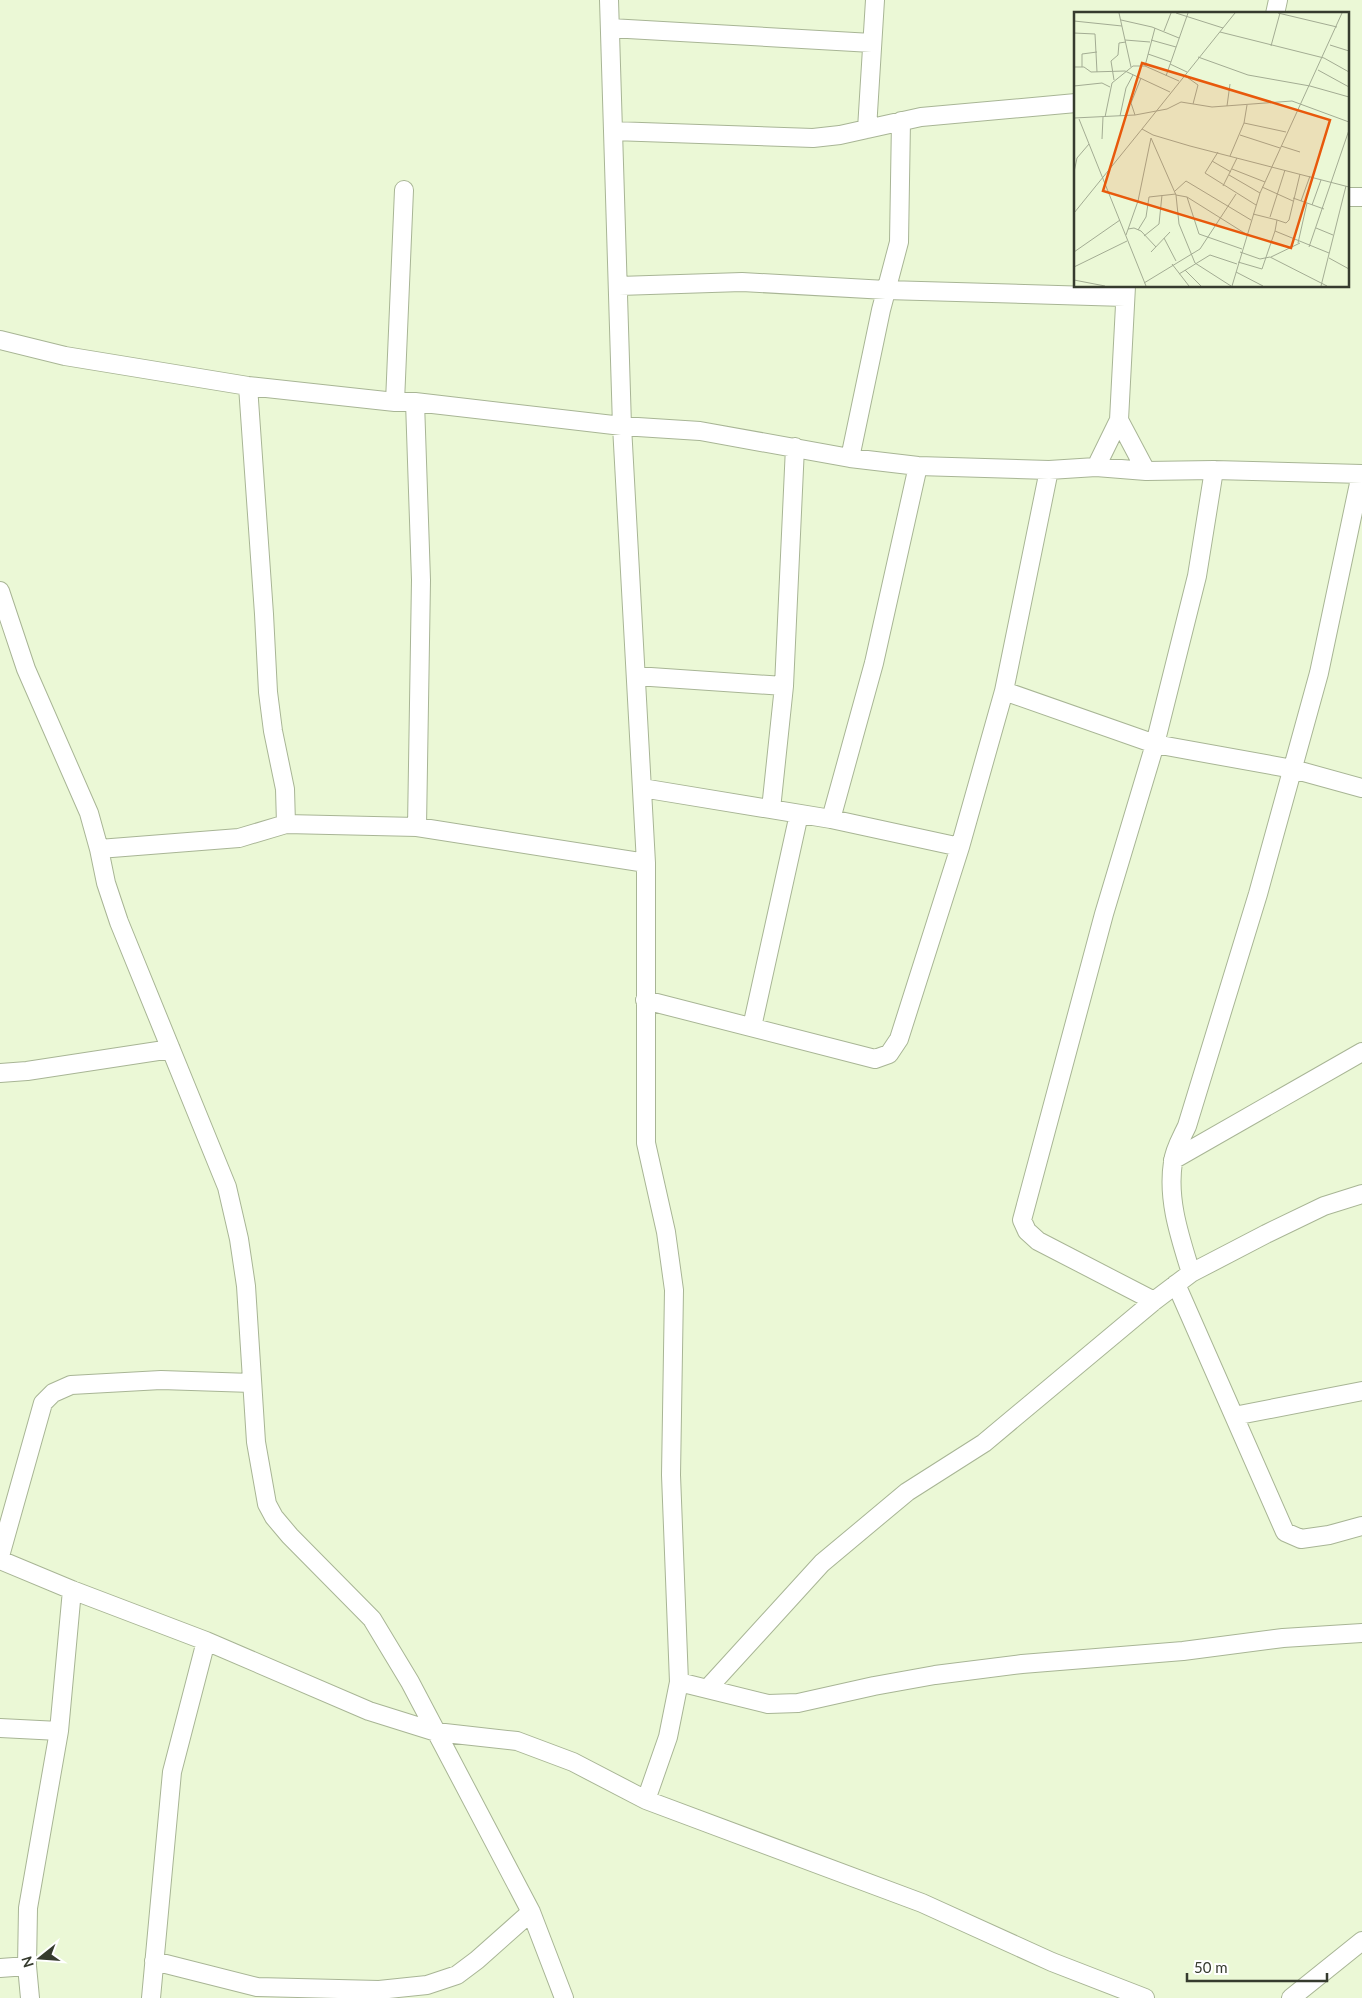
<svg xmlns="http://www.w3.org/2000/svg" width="1362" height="1998" font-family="Lato,sans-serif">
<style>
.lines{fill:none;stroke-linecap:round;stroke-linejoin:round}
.minor-casing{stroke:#a8b595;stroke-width:20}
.minor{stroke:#fff;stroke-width:18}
.inset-road{fill:none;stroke:#a3ac93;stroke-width:1}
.view{fill:#e8590c;fill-opacity:0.15;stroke:#e8590c;stroke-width:2.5}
.inset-edge{fill:none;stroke:#363b2e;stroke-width:2.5}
</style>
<rect width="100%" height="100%" fill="#ebf8d6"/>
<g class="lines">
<defs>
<path id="minor" d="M1275 14 1278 0
M610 28 872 43
M867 129 875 0
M613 131 813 138 840 135 921 117 1076 103
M1348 197H1362
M619 286 742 282 886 290 1125 297
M1126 286 1119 420 1146 471
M0 340 65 356 248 386 395 402H415L622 426 700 431 850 458 918 466 1049 470 1096 467 1146 471 1214 470 1362 474
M395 402 404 190
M415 402 421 580 417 827
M850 458 881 310 899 242 901 121
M1096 467 1119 420
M0 591 26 669 89 813 99 849 106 883 119 922 227 1187 239 1239 246 1286 256 1442 267 1504 274 1517 290 1536 372 1619 410 1682 531 1912 564 1998
M636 676 784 686
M1004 691 1155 744 1293 769 1362 788
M642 788 831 819 960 847
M771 809 784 686 795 447
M831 819 874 663 918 466
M286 824 417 827 646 863
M99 849 239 838 286 824 285 789 273 731 268 692 264 614 248 386
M645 1000 875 1059 889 1054 899 1039 960 847 1004 691 1049 470
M752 1027 799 814
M0 1073 27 1071 171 1049
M1173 1160 1362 1052
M1191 1273C1180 1237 1167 1200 1173 1162 1174 1150 1182 1137 1187 1126L1258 894 1319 673 1361 474
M1176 1284 1285 1532 1301 1539 1329 1535 1362 1526
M1154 1301 1038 1241 1027 1231 1022 1220 1104 914 1155 744 1197 576 1214 470
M1234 1416 1362 1391
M0 1556 43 1403 53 1393 71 1385 161 1380 252 1383
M0 1560 72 1590 206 1641 369 1711 436 1732 517 1741 573 1762 646 1800 668 1737 679 1682 671 1475 674 1290 666 1232 646 1143V863L622 426 609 0
M679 1682 768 1704 798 1703 874 1686 935 1675 1022 1664 1183 1651 1283 1638 1362 1633
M708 1688 822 1563 907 1492 984 1443 1154 1301 1191 1273 1266 1234 1324 1206 1362 1194
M0 1728 59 1731
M646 1800 922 1903 1052 1962 1145 1998
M154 1961 257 1987 379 1990 427 1985 457 1975 477 1960 531 1912
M0 1968 27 1966
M30 1998 27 1966 28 1908 59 1731 72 1590
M151 1998 172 1772 206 1641
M1291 1998 1362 1941"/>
</defs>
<!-- minor casing -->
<use href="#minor" class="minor-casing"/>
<!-- minor -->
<use href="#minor" class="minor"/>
</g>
<!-- overview -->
<g transform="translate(1074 12)">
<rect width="275" height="275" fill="#ebf8d6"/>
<path class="inset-road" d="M45 1 57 55M102 1 149 16M161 1 68 117 79 123 116 134 275 175M204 1 263 15M47 8 78 15 105 26M0 9 48 14M90 19 97 1M146 20 250 46 275 60M0 21 21 22 23 60M51 28 76 30M77 28 102 35M256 33 275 39M197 34 206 1M74 42 97 50M124 45 174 63 236 74 275 85M96 52 113 60M71 54 81 16M0 55H10L17 60 51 59 96 80M8 55V42L23 40M244 58 275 75M110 63 124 73 119 92M92 64 114 1M40 68 37 49 44 43 45 31 52 30M0 74 28 71 36 75M173 93 170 111 212 120M153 94 156 72M61 103 57 91 67 66M46 104 52 76 59 63M31 105 38 71 59 54H71L105 69M0 106 61 103 93 97 107 90 138 95 218 89 275 110M5 107 72 274M166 123 206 136M77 126 102 183 105 212 121 251 157 274M28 127 29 105M207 134 226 140M144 140 131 161 182 193M156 144 170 111M138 149 157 160M158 157 191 170M0 160 3 146 15 132M155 163 186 181M149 174 163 146M188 175 219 189M101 179 112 169 177 208M102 183 113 185 172 222M113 185 125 222 168 237M219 186 250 197M227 189 236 164M238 193 247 168M0 201 68 117M179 202 203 208 201 219 255 241M196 205 211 158M203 208 212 211 215 208 226 162M242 216 259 223M54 217 60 216 67 219 82 235M64 218 72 205 75 185 102 182M52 223 64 189 77 126M70 224 85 212 88 183M90 226 102 249M224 231 233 191M235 235 275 118M0 240 46 208M77 240 96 220M166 240 186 247 196 245 253 274M197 245 226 231M255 246 275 257M164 250 188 257 201 219M98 252 115 274M0 255 53 229M111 258 127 274M162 260 189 274M105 262 136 243 163 252M0 268 31 274M70 271 126 237 162 182M158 274 186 181 268 1M247 274 272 174"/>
<path class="view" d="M68 51 256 108 217 236 29 179Z"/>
<rect width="275" height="275" class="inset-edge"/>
</g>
<!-- north arrow -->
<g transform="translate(40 1958) rotate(253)" stroke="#ffffff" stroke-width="4" paint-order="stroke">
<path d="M0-4L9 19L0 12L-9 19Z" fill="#363b2e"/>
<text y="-8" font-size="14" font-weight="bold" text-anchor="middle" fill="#363b2e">N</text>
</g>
<!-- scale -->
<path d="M1187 1973v8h140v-8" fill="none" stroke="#363b2e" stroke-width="2.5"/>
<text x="1194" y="1973" font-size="15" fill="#363b2e" stroke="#ffffff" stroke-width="4" paint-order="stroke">50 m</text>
</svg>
